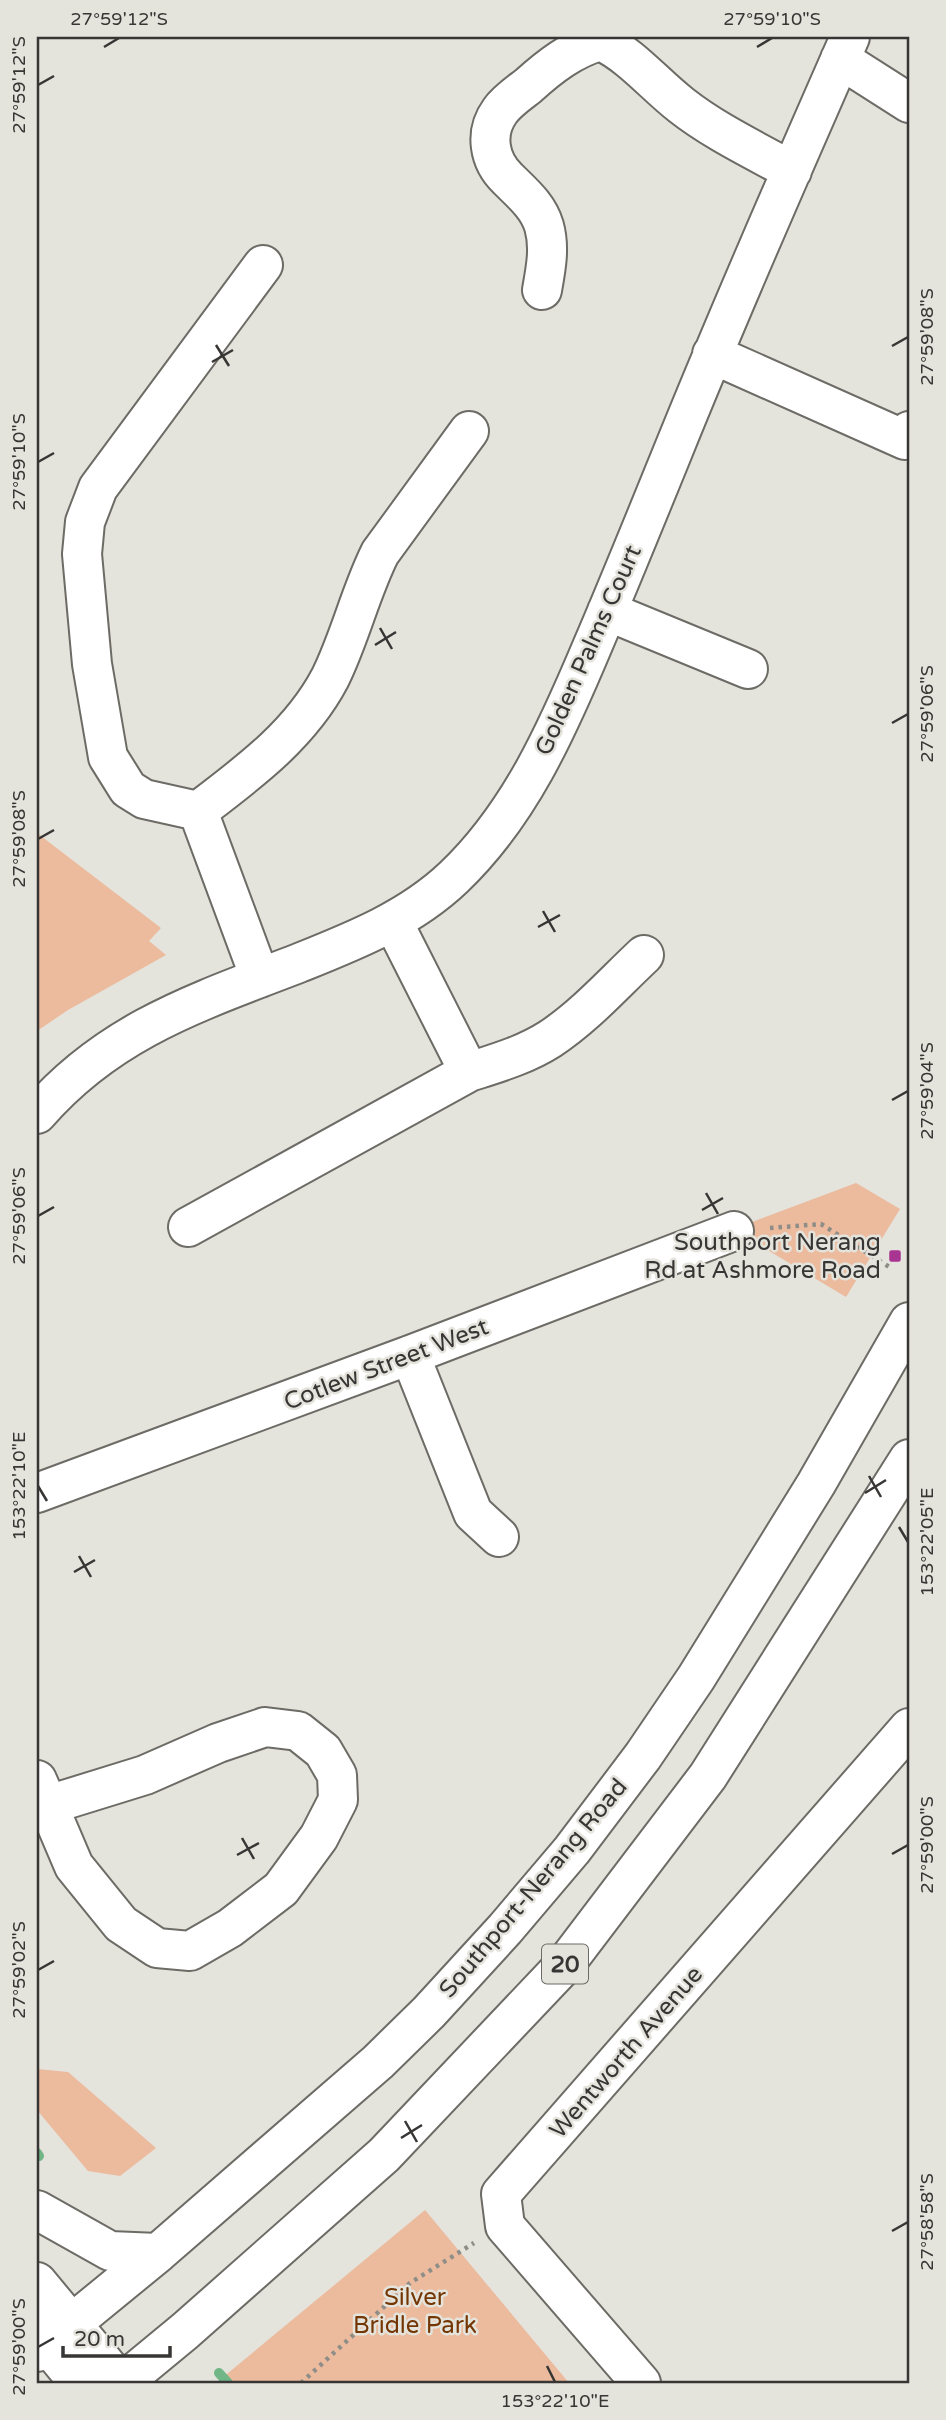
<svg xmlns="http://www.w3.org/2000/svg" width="946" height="2420" font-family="'Varela Round',sans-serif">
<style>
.green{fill:#ecba9d}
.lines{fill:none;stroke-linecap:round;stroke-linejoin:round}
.stream{stroke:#71b686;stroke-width:10}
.minor-casing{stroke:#6c6b65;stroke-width:42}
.major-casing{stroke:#6c6b65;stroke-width:42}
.path{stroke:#8e8d88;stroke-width:4.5;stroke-dasharray:3.5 5;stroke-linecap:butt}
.minor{stroke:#fff;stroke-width:38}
.major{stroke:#fff;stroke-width:38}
.ticks{fill:none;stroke:#373634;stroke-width:2.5}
.poi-dot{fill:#a73591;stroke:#e4e3dc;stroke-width:2.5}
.labels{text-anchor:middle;stroke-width:5;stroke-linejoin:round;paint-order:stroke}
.shield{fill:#e4e3dc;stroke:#6b6a66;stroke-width:2}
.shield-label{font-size:23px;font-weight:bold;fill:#373634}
.street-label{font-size:24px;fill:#373634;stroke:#e4e3dc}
.poi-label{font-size:24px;fill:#373634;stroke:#e4e3dc;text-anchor:end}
.park-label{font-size:24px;fill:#743603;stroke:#e4e3dc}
.neatline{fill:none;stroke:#373634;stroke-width:2.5}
.ticks-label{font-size:18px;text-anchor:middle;fill:#373634}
</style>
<rect width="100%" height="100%" fill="#e4e3dc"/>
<!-- green -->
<path class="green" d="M37 833 161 928 149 941 166 955 68 1010 37 1031Z
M856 1183 900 1209 846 1297 749 1239 744 1225Z
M37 2069 68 2072 156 2148 120 2176 88 2171 37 2110Z
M425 2210 569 2383H216Z"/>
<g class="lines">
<!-- stream -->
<path class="stream" d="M37 2153 39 2156
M219 2373 228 2383"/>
<defs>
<path id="minor" d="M840 59 909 103
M263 265 98 488 85 522 82 554 92 664 108 757 128 789 144 799 198 811C248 773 300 735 330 678 350 638 360 593 380 553L469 431
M542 290C546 268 550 247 544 226 538 206 522 193 508 179 489 161 484 133 500 111 507 101 519 93 528 86 549 67 573 48 601 41 632 56 653 83 681 105 714 131 754 150 792 171
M712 354 905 440 909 431
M607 611 748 669
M198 811 260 978
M393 922 469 1072
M37 1114C110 1030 198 1002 299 963 354 941 410 919 454 877 520 814 557 730 592 647 619 584 645 520 671 456 728 315 789 176 850 37
M188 1227 469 1072C497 1063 525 1055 550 1039 585 1016 614 983 644 955
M410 1355 473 1513 499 1537
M37 1493 410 1355 734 1231
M37 1780 48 1805 74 1866 121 1924 157 1948 190 1951 230 1928 281 1889 319 1837 338 1800 337 1775 323 1751 298 1731 265 1727 218 1743 145 1775 48 1805
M641 2383 505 2226 501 2194 909 1728"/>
<path id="major" d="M37 2210 110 2251 158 2253
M37 2282 121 2383
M37 2332 79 2383
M37 2352 158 2253 378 2062 429 2012 505 1929 572 1850 643 1756 696 1678 816 1484 909 1322
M122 2383 185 2331 384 2155 566 1963 708 1776 909 1459"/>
</defs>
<!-- minor casing -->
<use href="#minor" class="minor-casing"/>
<!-- major casing -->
<use href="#major" class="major-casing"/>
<!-- path -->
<path class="path" d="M770 1228 821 1224 891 1268
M301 2383 410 2283 474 2243"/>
<!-- minor -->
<use href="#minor" class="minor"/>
<!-- major -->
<use href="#major" class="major"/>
</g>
<!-- ticks -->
<path class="ticks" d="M104 47 119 38M757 47 772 38M38 85 54 76M216 345 229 366M892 346 908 337M212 362 233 350M38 462 54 453M380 628 392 649M375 645 396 632M892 723 908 714M38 839 54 830M543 911 555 932M538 927 560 915M892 1100 908 1091M706 1193 718 1214M702 1210 723 1198M38 1216 54 1207M869 1476 881 1497M38 1486 47 1501M865 1493 886 1480M899 1527 908 1542M79 1556 91 1577M74 1572 95 1560M242 1838 254 1859M892 1854 908 1845M237 1855 259 1843M38 1970 54 1961M405 2121 417 2142M401 2138 422 2125M892 2231 908 2222M38 2347 54 2338M547 2366 555 2382"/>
<!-- markers -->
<rect class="poi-dot" x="888" y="1249" width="14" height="14" rx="3.5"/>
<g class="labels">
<!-- shield labels -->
<rect class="shield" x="542" y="1944.5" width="46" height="39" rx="5"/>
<g class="shield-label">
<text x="565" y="1972">20</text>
</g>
<!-- street labels -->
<g class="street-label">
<text transform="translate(588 650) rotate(-66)" y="8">Golden Palms Court</text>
<text transform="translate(386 1364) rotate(-21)" y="8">Cotlew Street West</text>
<text transform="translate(533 1888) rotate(-50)" y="8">Southport-Nerang Road</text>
<text transform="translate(626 2052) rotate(-49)" y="8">Wentworth Avenue</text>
</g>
<!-- poi labels -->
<g class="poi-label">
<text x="881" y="1250">Southport Nerang<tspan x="881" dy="28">Rd at Ashmore Road</tspan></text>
</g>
<!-- park labels -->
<g class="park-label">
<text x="415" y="2305">Silver<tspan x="415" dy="28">Bridle Park</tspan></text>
</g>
</g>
<!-- border -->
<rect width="946" height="2420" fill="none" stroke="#e4e3dc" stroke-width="77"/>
<!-- scale -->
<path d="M63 2346v10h107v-10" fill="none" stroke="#373634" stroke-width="3.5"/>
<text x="74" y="2346" font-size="21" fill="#373634" stroke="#e4e3dc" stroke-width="5" paint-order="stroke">20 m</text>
<rect x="38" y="38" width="870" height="2344" class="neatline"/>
<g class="ticks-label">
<text x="119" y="25">27°59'12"S</text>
<text x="772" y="25">27°59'10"S</text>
<text transform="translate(19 85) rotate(-90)" y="6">27°59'12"S</text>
<text transform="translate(927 337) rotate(-90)" y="6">27°59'08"S</text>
<text transform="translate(19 462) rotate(-90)" y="6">27°59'10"S</text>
<text transform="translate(927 714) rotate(-90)" y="6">27°59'06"S</text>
<text transform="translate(19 839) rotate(-90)" y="6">27°59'08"S</text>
<text transform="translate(927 1091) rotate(-90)" y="6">27°59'04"S</text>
<text transform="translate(19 1216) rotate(-90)" y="6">27°59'06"S</text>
<text transform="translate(19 1486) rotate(-90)" y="6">153°22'10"E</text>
<text transform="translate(927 1542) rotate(-90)" y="6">153°22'05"E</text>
<text transform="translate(927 1845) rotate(-90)" y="6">27°59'00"S</text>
<text transform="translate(19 1970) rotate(-90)" y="6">27°59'02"S</text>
<text transform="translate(927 2222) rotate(-90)" y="6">27°58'58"S</text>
<text transform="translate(19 2347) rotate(-90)" y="6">27°59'00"S</text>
<text x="555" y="2407">153°22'10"E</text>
</g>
</svg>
